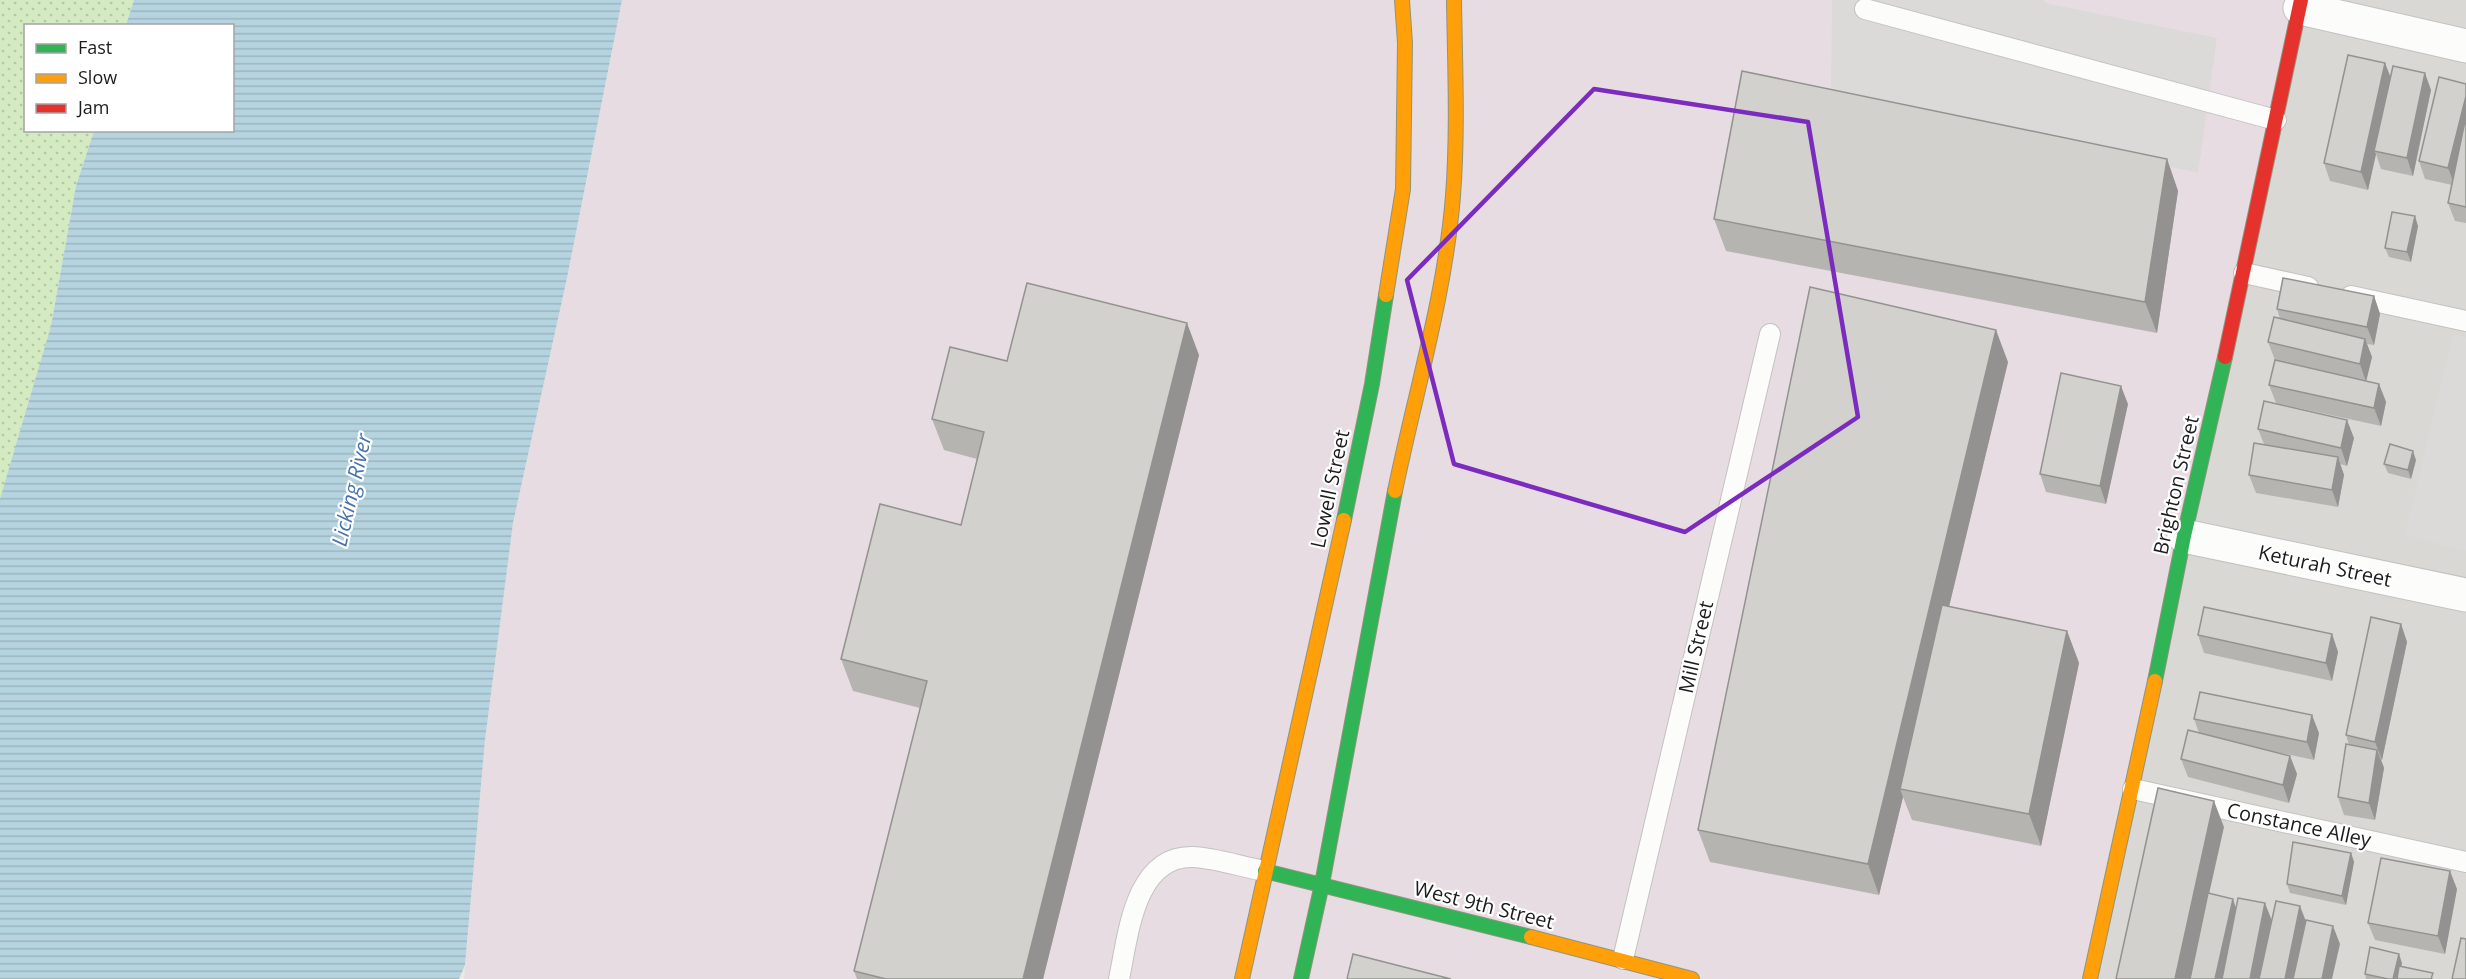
<svg xmlns="http://www.w3.org/2000/svg" width="2466" height="979" font-family="'Open Sans',sans-serif">
<style>
.residential{fill:#d9d8d5}
.industrial{fill:#e8dce3}
.grass{fill:url(#grass-dots)}
.parking{fill:#dbdad8}
.water{fill:url(#water-rules)}
.lines{fill:none;stroke-linecap:round;stroke-linejoin:round}
.lane-casing{stroke:#c3c2c0;stroke-width:22}
.street-casing{stroke:#c3c2c0;stroke-width:35}
.fast-casing{stroke:#91947c;stroke-width:16}
.slow-casing{stroke:#91947c;stroke-width:16}
.jam-casing{stroke:#91947c;stroke-width:16}
.lane{stroke:#fcfcfb;stroke-width:20}
.street{stroke:#fcfcfb;stroke-width:33}
.fast{stroke:#30b455;stroke-width:14}
.slow{stroke:#ff9f0a;stroke-width:14}
.jam{stroke:#e5322d;stroke-width:14}
.wall{fill:#b5b4b0}
.shaded-wall{fill:#939290}
.building{fill:#d2d1cd;stroke:#939290;stroke-width:1.5}
.marked{fill:none;stroke:#7b2cbf;stroke-width:4.5;stroke-linejoin:round}
.labels{text-anchor:middle;stroke-width:4.5;stroke-linejoin:round;paint-order:stroke}
.street-label{font-size:20px;fill:#1c1c1c;stroke:#fff}
.water-label{font-size:21px;font-style:italic;fill:#4773ac;stroke:#fff}
</style>
<defs>
<pattern id="grass-dots" width="8" height="8" patternUnits="userSpaceOnUse" patternTransform="scale(1.5)"><rect width="8" height="8" fill="#d4eac1"/><path d="M2 2h.1M6 6h.1" fill="none" stroke="#b5c8a5" stroke-width="1.8" stroke-linecap="round"/></pattern>
<pattern id="water-rules" width="6" height="5" patternUnits="userSpaceOnUse" patternTransform="scale(1.5)"><rect width="6" height="5" fill="#b6d4df"/><path d="M0 2.5h6" fill="none" stroke="#9cb5bf"/></pattern>
</defs>
<rect width="100%" height="100%" fill="#eae9e4"/>
<!-- residential -->
<path class="residential" d="M2301 0H2466V979H2090Z"/>
<!-- industrial -->
<path class="industrial" d="M622 0H2301L2090 979H464L485 740 513 523 567 278Z"/>
<!-- grass -->
<path class="grass" d="M0 0H134L126 25 26 26V130L94 131 76 186 51 326 0 503Z"/>
<!-- parking -->
<path class="parking" d="M1832 0H2044L2045 3 2217 38 2198 173 1831 90Z
M2453 335 2466 337V551L2405 535Z"/>
<!-- water -->
<path class="water" d="M134 0H622L567 278 513 523 485 740 465 965 459 979H0V499L51 326 76 186 94 131 232 130V26L126 25Z"/>
<g class="lines">
<defs>
<path id="lane" d="M1865 9 2276 120
M2244 273 2308 287
M2351 296 2466 321
M2133 789 2466 862
M1623 959 1770 334
M1119 979C1128 937 1134 855 1193 857 1216 858 1242 867 1265 871"/>
<path id="street" d="M2300 8 2466 46
M2184 536 2466 595"/>
<path id="fast" d="M1344 520 1372 384 1386 295
M2155 681 2184 536 2225 357
M1265 871 1531 937
M1301 979 1322 884 1395 491"/>
<path id="slow" d="M1386 295 1403 189 1405 43 1402 0
M1395 491C1415 393 1445 296 1453 196 1458 131 1455 65 1454 0
M1531 937 1692 979
M1242 979 1344 520
M2090 979 2155 681"/>
<path id="jam" d="M2225 357 2301 0"/>
</defs>
<!-- lane casing -->
<use href="#lane" class="lane-casing"/>
<!-- street casing -->
<use href="#street" class="street-casing"/>
<!-- fast casing -->
<use href="#fast" class="fast-casing"/>
<!-- slow casing -->
<use href="#slow" class="slow-casing"/>
<!-- jam casing -->
<use href="#jam" class="jam-casing"/>
<!-- lane -->
<use href="#lane" class="lane"/>
<!-- street -->
<use href="#street" class="street"/>
<!-- fast -->
<use href="#fast" class="fast"/>
<!-- slow -->
<use href="#slow" class="slow"/>
<!-- jam -->
<use href="#jam" class="jam"/>
</g>
<!-- wall -->
<path class="wall" d="M2385 63 2390 77 2431 90 2413 176 2381 169 2376 154 2368 190 2330 181 2324 163Z
M2466 84V223L2455 221 2448 203 2452 185 2425 179 2419 161Z
M2167 159 2178 191 2157 333 1726 251 1714 219Z
M2418 226 2411 262 2389 257 2385 248Z
M2374 296 2380 314 2374 345 2367 344 2372 357 2366 381 2379 384 2386 402 2381 426 2276 403 2269 385 2275 360 2268 342 2280 319 2277 309Z
M1199 355 1043 979H857L854 971 920 708 853 691 841 659 961 525 977 459 944 450 932 419 1007 361Z
M2008 362 1949 607 2067 631 2079 663 2041 846 1912 820 1903 797 1879 895 1710 862 1698 830Z
M2128 404 2106 504 2046 492 2040 474Z
M2258 429 2354 438 2347 466 2340 464 2344 475 2338 507 2256 493 2249 475 2264 444Z
M2416 460 2411 479 2388 473 2384 464Z
M2401 624 2407 642 2382 760 2381 759 2384 768 2375 820 2344 815 2338 797 2349 745 2346 735Z
M2332 634 2338 652 2332 681 2204 653 2198 635Z
M2194 719 2319 733 2314 760 2276 752 2290 756 2297 774 2289 803 2188 777 2181 759 2199 733Z
M2351 853 2354 862 2346 905 2290 893 2287 884Z
M2457 889 2445 954 2375 940 2368 923Z
M2402 963 2401 967 2435 979H2366L2365 974Z"/>
<!-- shaded-wall -->
<path class="shaded-wall" d="M2385 63 2392 81 2374 151 2376 154 2368 190 2361 172Z
M2425 73 2431 90 2413 176 2407 158Z
M2466 96V140L2455 186 2448 168Z
M2167 159 2178 191 2157 333 2145 302Z
M2415 216 2418 226 2411 262 2407 252Z
M2374 296 2380 314 2374 345 2367 327Z
M1187 323 1199 355 1043 979H1023Z
M1996 330 2008 362 1905 789H1900L1903 797 1879 895 1868 864Z
M2365 339 2372 357 2366 382 2360 364Z
M2379 384 2386 402 2381 426 2374 408Z
M2121 386 2128 404 2106 504 2100 486Z
M2347 420 2354 438 2347 466 2341 448Z
M2413 451 2416 460 2411 479 2408 470Z
M2338 457 2344 475 2338 507 2332 490Z
M2401 624 2407 642 2382 760 2375 742Z
M2067 631 2079 663 2041 846 2029 814Z
M2332 634 2338 652 2332 681 2326 663Z
M2312 715 2319 733 2314 760 2307 742Z
M2377 750 2384 768 2375 820 2369 803Z
M2290 756 2297 774 2289 803 2283 785Z
M2214 801 2224 827 2190 979H2175Z
M2351 853 2354 862 2346 905 2342 896Z
M2450 871 2457 889 2445 954 2438 936Z
M2233 899 2239 917 2226 979H2215Z
M2265 903 2272 921 2260 979H2250Z
M2300 906 2307 924 2296 979H2285Z
M2333 926 2340 944 2332 979H2322Z
M2399 954 2402 963 2398 979H2393Z"/>
<!-- building -->
<path class="building" d="M2348 55 2385 63 2361 172 2324 163Z
M2393 66 2425 73 2407 158 2374 151Z
M1742 71 2167 159 2145 302 1714 219Z
M2439 77 2466 84V96L2448 168 2419 161Z
M2465 121H2466V207L2448 203Z
M2392 212 2415 216 2407 252 2385 248Z
M2283 278 2374 296 2367 327 2277 309Z
M1027 283 1187 323 1023 979H886L854 971 927 681 841 659 880 504 961 525 984 432 932 419 950 347 1007 361Z
M1810 287 1996 330 1868 864 1698 830Z
M2274 317 2365 339 2360 364 2268 342Z
M2275 360 2379 384 2374 408 2269 385Z
M2061 373 2121 386 2100 486 2040 474Z
M2264 401 2347 420 2341 448 2258 429Z
M2254 443 2338 457 2332 490 2249 475Z
M2390 444 2413 451 2408 470 2384 464Z
M1942 605 2067 631 2029 814 1900 789Z
M2204 607 2332 634 2326 663 2198 635Z
M2371 617 2401 624 2375 742 2346 735Z
M2200 692 2312 715 2307 742 2194 719Z
M2188 730 2290 756 2283 785 2181 759Z
M2346 744 2377 750 2369 803 2338 797Z
M2158 788 2214 801 2175 979H2116Z
M2293 842 2351 853 2342 896 2287 884Z
M2381 858 2450 871 2438 936 2368 923Z
M2208 893 2233 899 2215 979H2190Z
M2238 898 2265 903 2250 979H2222Z
M2276 901 2300 906 2285 979H2259Z
M2306 920 2333 926 2322 979H2293Z
M2461 938 2466 939V979H2452Z
M2370 947 2399 954 2393 979H2388L2365 974Z
M1353 954 1451 979H1347Z
M2399 966 2433 973 2431 979H2397Z"/>
<!-- marked area -->
<path class="marked" d="M1594 89 1808 122 1858 417 1685 532 1454 464 1407 280Z"/>
<g class="labels">
<!-- street labels -->
<g class="street-label">
<text transform="translate(2176 485) rotate(-77)" y="7">Brighton Street</text>
<text transform="translate(1330 489) rotate(-78)" y="7">Lowell Street</text>
<text transform="translate(2325 566) rotate(12)" y="7">Keturah Street</text>
<text transform="translate(1696 647) rotate(-77)" y="7">Mill Street</text>
<text transform="translate(2299 825) rotate(12)" y="7">Constance Alley</text>
<text transform="translate(1484 905) rotate(14)" y="7">West 9th Street</text>
</g>
<!-- water labels -->
<g class="water-label">
<text transform="translate(352 490) rotate(-77)" y="7">Licking River</text>
</g>
</g>
<!-- legend -->
<rect x="24" y="24" width="210" height="108" fill="#ffffff" stroke="#a4a4a4" stroke-width="1.5"/>
<rect x="36" y="44" width="30" height="9" fill="#30b455" stroke="#a4a4a4" stroke-width="1.5"/>
<text x="78" y="54" font-size="18" fill="#1c1c1c">Fast</text>
<rect x="36" y="74" width="30" height="9" fill="#ff9f0a" stroke="#a4a4a4" stroke-width="1.5"/>
<text x="78" y="84" font-size="18" fill="#1c1c1c">Slow</text>
<rect x="36" y="104" width="30" height="9" fill="#e5322d" stroke="#a4a4a4" stroke-width="1.5"/>
<text x="78" y="114" font-size="18" fill="#1c1c1c">Jam</text>
</svg>
